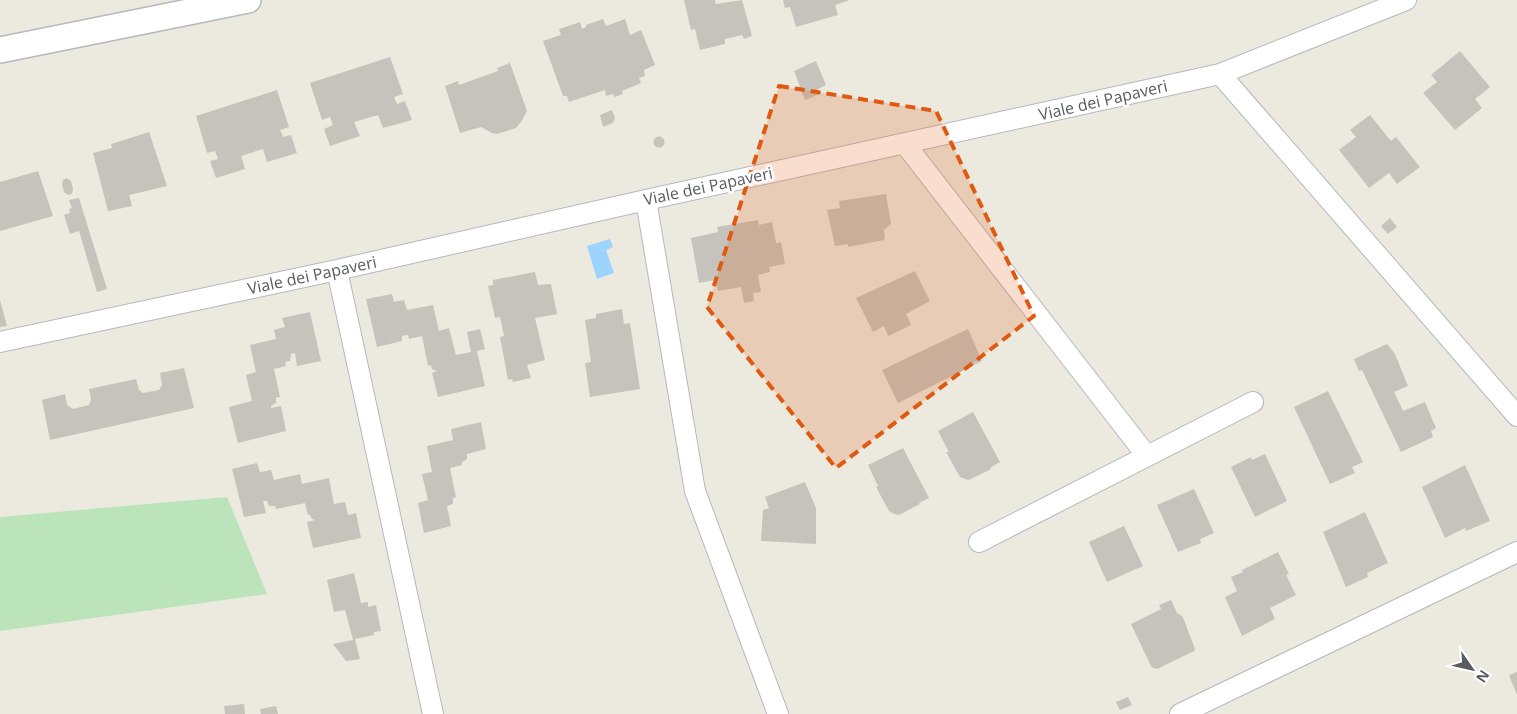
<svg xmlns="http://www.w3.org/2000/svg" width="1517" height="714" font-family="'Open Sans',sans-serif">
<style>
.green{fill:#bbe4bb}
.water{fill:#9cd4ff}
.building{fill:#c6c3bc}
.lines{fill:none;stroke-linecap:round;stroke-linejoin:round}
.minor-casing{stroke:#b5b8bc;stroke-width:22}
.tertiary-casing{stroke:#b5b8bc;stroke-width:28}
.minor{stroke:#fff;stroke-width:20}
.tertiary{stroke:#fff;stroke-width:25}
.marked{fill:#e15910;fill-opacity:0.2;stroke:#e15910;stroke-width:4;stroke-dasharray:10 6;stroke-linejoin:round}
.labels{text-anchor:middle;stroke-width:5;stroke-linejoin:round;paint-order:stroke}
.street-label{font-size:16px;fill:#585c61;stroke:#fff}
</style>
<rect width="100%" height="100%" fill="#ece9df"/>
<!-- green -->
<path class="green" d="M227 497 267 594 0 631V517Z"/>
<!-- water -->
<path class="water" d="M610 239 613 247 606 250 614 273 597 279 587 246Z"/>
<!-- building -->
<path class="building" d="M684 0H715L716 4 742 0 752 36 744 39 742 35 725 39V44L700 50 695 29 691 30Z
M783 0H850L835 5 838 15 796 27 790 7 785 8Z
M603 19 606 26 625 19 630 35 641 30 655 65 644 70 645 76 639 78 641 83 622 91 623 94 614 97 613 94 606 96 605 90 569 102 567 96H563L543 41 561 35 559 29 580 22 582 29 586 27V25Z
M1460 51 1490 87 1475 99 1482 108 1455 130 1423 93 1437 82 1431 75Z
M390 57 403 94 394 97 397 104 405 101 412 120 383 128 378 115 354 122 360 136 330 146 324 129 333 125 330 117 322 120 310 83Z
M816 61 826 85 818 89 820 94 805 100 794 71Z
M510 63 527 111 521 122 516 128 497 134 492 133 481 127 460 133 445 86 458 81 459 85 498 71 497 68Z
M277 90 289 127 280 130 283 137 291 135 297 153 267 162 263 149 241 156 245 169 216 178 210 161 218 159 215 151 207 153 196 116Z
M612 110 615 118 613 123 603 127 600 115Z
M1370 115 1391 141 1396 137 1420 167 1397 184 1389 173 1369 188 1339 150 1356 137 1350 130Z
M149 132 167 186 129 195 132 206 108 211 93 153 112 148 111 144Z
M653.5 142a5.5 5.5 0 1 1 11 0a5.5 5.5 0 1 1-11 0Z
M38 171 53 216 0 231V182Z
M67 178 71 181 73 189 72 194 68 195 64 192 62 184 63 180Z
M886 194 891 224 884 230 885 238 884 240 848 247V244L835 246 827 210 840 208 839 201Z
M79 198 107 289 97 292 79 231 70 234 64 215 70 213 69 209 72 208 69 200Z
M1390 218 1397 227 1388 234 1381 226Z
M758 220 759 225 772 222 776 243 781 242 785 264 769 267 770 272 758 275 761 292 753 293 754 301 744 303 741 287 718 291 715 280 699 283 691 238 718 232 717 227Z
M915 271 930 301 906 314 911 325 888 336 884 326 873 332 856 298Z
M535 272 538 285 551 284 557 314 535 318 545 360 527 365 531 378 513 382 512 379 508 380 500 337 504 336 500 317 495 318 488 286 493 285V280Z
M392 294 394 302 404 300 407 310 433 305 439 331 449 328 456 355 471 352 467 332 480 329 485 349 477 351 485 386 438 397 432 373 437 371 432 369 431 365 428 366 422 336 409 339 408 335 402 336V341L377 347 366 299Z
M0 300 7 326 0 327Z
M622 309 624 324 630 323 640 389 590 397 585 363 591 362 585 320 596 318V314Z
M310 312 321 361 297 366 295 353 291 354 290 361 285 362 286 366 274 369 280 397 276 398V403L271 406V408L281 406 286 431 238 443 229 407 252 401 246 375 256 372 250 345 276 339 274 330 285 327 282 318Z
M968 329 982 361 898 403 882 370Z
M1387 344 1395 354 1408 386 1394 392 1403 411 1425 402 1436 428 1431 431 1433 437 1401 452 1362 370 1359 371 1354 359Z
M184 368 194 408 50 440 42 400 65 394 67 405 73 409 89 405 91 400 89 389 136 379 139 390 143 393 159 390 162 385 160 373Z
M1328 391 1363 462 1352 467 1355 473 1330 484 1294 407Z
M973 412 1000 462 990 468 991 469 971 479 968 480 960 477 946 452H949L938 431Z
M481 422 486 449 467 454V459L462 462V465L450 468 456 497 453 498V504L447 506 451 526 424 533 418 503 428 500 422 474 432 472 427 446 453 440 451 429Z
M903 448 929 498 919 503 920 504 899 515 894 514 889 511 876 487 878 486 868 465Z
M1265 454 1287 501 1255 517 1231 467 1251 457 1252 460Z
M257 463 260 472 271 470 274 480 300 474 302 484 329 478 334 504 345 502 348 515 356 513 361 538 313 548 307 522 315 520 312 519 310 515H308L305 503 276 509 275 506H269L267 501H263L266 513 244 517 232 469Z
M1465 465 1490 521 1466 531 1465 528 1445 538 1422 487Z
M805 482 816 508V544L761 541 763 510 769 508 765 497Z
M1194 489 1214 533 1200 539 1201 543 1178 552 1157 505Z
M1365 512 1388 563 1367 573 1368 577 1346 587 1323 532Z
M1124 526 1143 566 1107 582 1089 542Z
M1278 552 1289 574 1286 575 1296 595 1270 608 1275 619 1242 636 1225 597 1237 591 1231 577 1243 572 1242 570Z
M354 573 361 603 368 602V607L376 605 381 631 374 632V635L355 639 360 659 346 661 333 644 353 640 345 610 334 612 327 580Z
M1171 600 1177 613 1182 616 1184 620 1195 649 1194 651 1157 669 1153 668 1151 666 1131 624 1161 609 1159 605Z
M1517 672V695L1509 675Z
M1128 697 1132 705 1120 710 1116 702Z
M244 704 245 714H225L224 706Z
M276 706 278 714H261L260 709Z"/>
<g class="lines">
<defs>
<path id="minor" d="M1220 74 1517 416
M905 144 1147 456
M646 200 695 491 778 714
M337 270 433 714
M0 342 337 270 646 200 1220 74 1406 0
M979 542 1253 402
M1180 714 1517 552"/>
<path id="tertiary" d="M0 50 248 0"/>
</defs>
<!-- minor casing -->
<use href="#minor" class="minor-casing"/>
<!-- tertiary casing -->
<use href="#tertiary" class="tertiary-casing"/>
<!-- minor -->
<use href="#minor" class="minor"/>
<!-- tertiary -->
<use href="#tertiary" class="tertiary"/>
</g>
<!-- marked area -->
<path class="marked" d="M779 86 936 111 1034 316 836 468 707 307Z"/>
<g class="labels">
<!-- street labels -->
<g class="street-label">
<text transform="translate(1103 100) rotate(-13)" y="6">Viale dei Papaveri</text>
<text transform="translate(708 186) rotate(-12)" y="6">Viale dei Papaveri</text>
<text transform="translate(312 275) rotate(-12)" y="6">Viale dei Papaveri</text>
</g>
</g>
<!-- north arrow -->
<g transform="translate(1472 669) rotate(124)" stroke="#ffffff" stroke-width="4" paint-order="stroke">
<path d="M0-4L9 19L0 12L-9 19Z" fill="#585c61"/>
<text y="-8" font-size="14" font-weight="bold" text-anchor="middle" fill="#585c61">N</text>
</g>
</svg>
